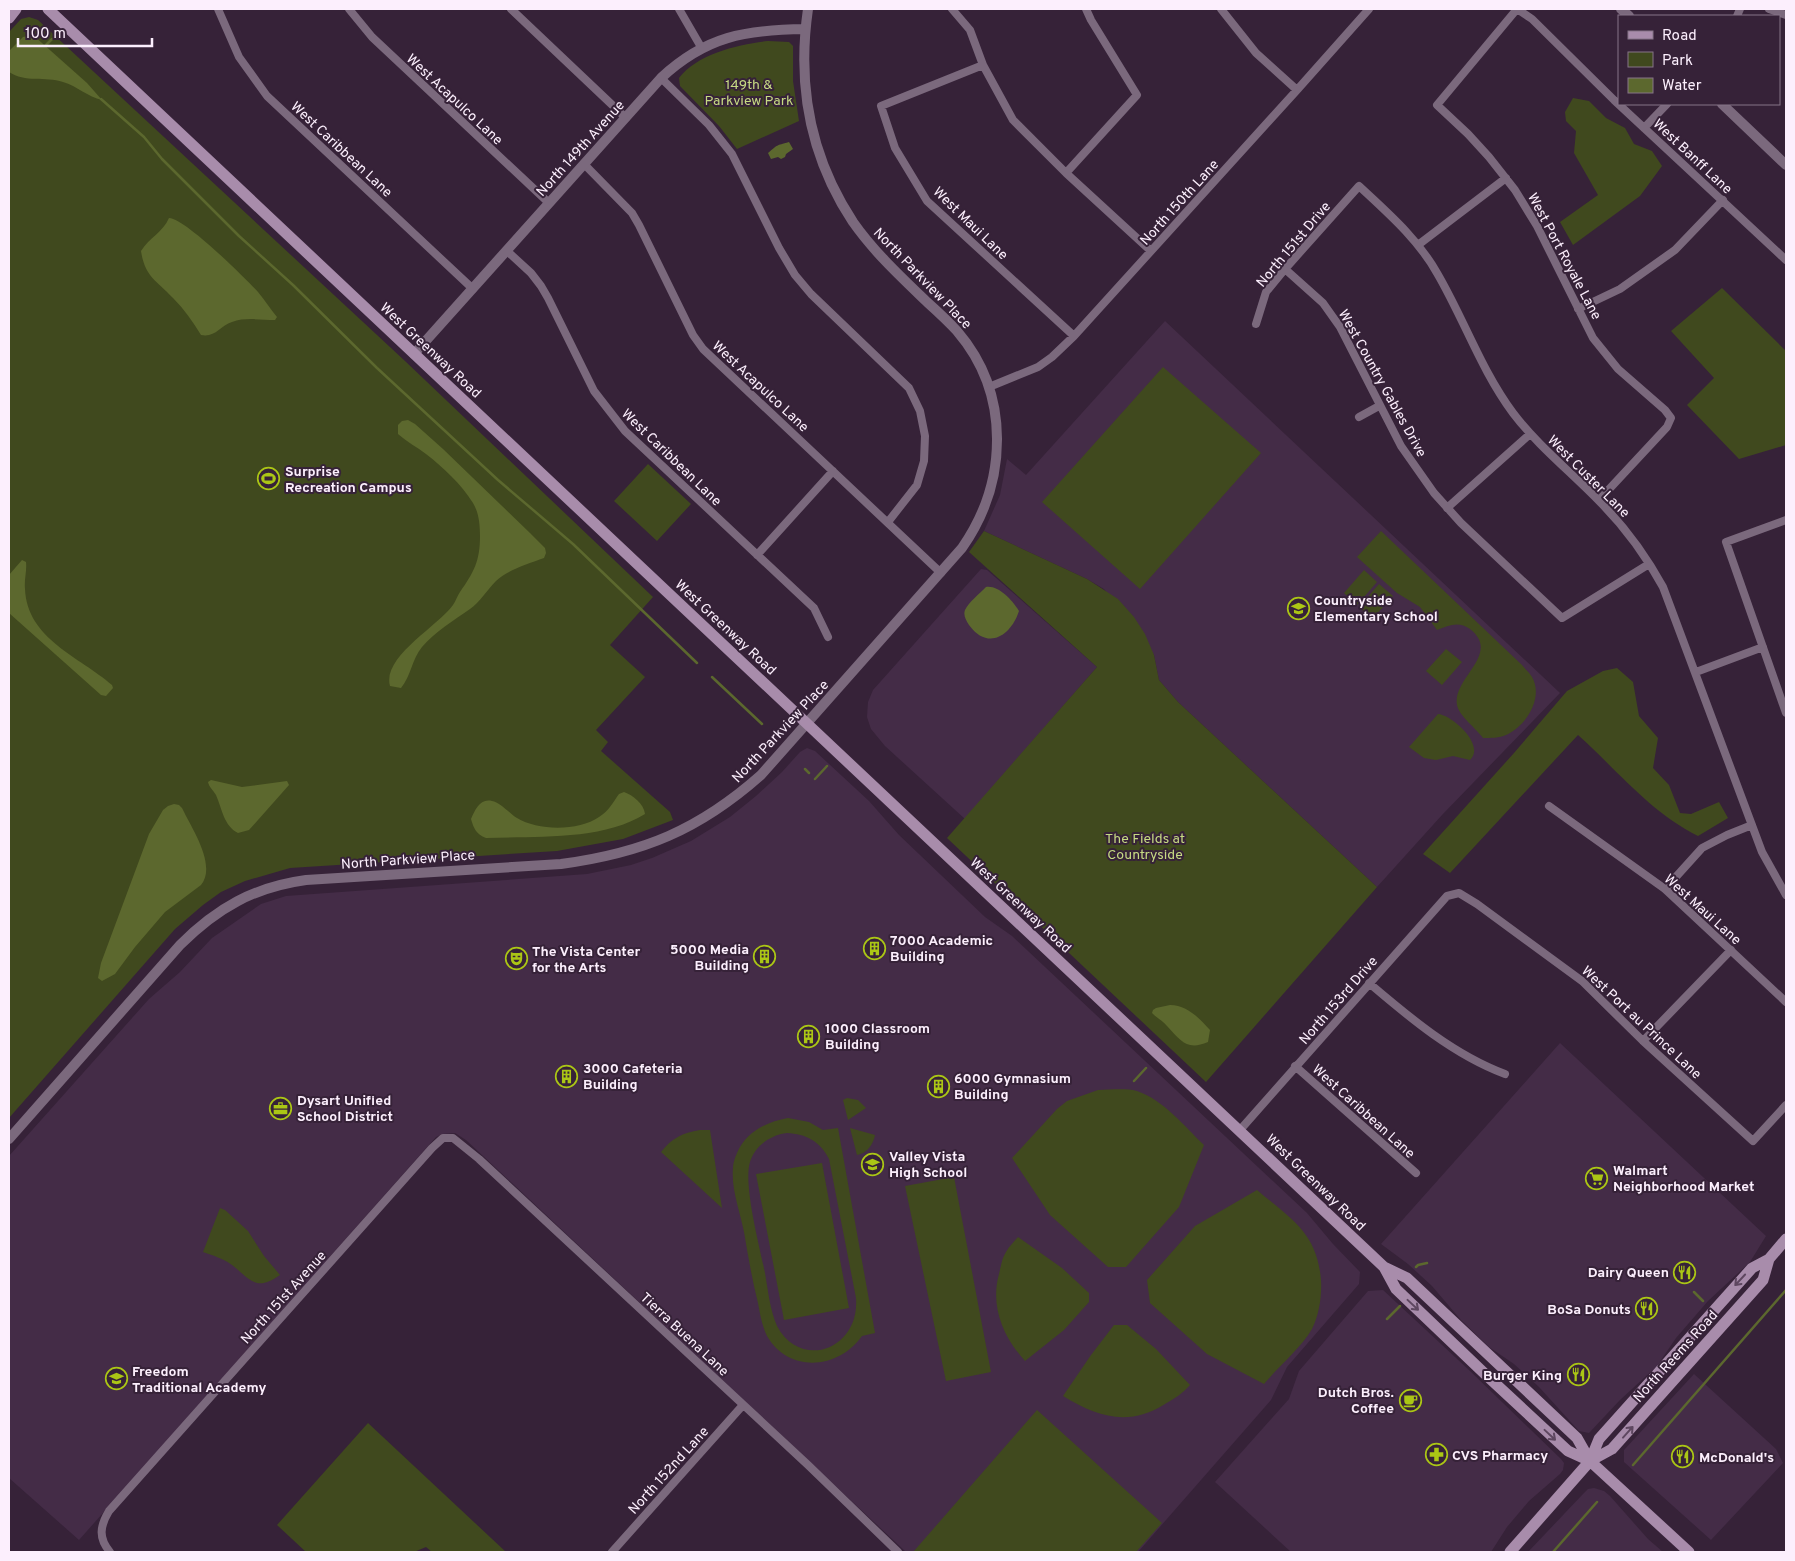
<svg xmlns="http://www.w3.org/2000/svg" width="1795" height="1561" font-family="Overpass,sans-serif">
<style>
.built{fill:#442c47}
.green{fill:#40491e;fill-rule:evenodd}
.water{fill:#5c682e}
.lines{fill:none;stroke-linecap:round;stroke-linejoin:round}
.stream{stroke:#5c682e;stroke-width:2.5}
.minor{stroke:#7b697d;stroke-width:8}
.tertiary{stroke:#7b697d;stroke-width:10}
.secondary{stroke:#a88cab;stroke-width:11}
.oneway{stroke:#5e4760}
.labels{text-anchor:middle;stroke-width:4;stroke-linejoin:round;paint-order:stroke}
.park-label{font-size:14px;fill:#c6da83;stroke:#362238}
.street-label{font-size:14px;fill:#fceffd;stroke:#362238}
.poi-label{font-size:14px;font-weight:bold;fill:#fceffd;stroke:#362238;text-anchor:start}
</style>
<rect width="100%" height="100%" fill="#362238"/>
<!-- built -->
<path class="built" d="M1165 321 1560 693 1442 815 1377 887 1178 702 1159 680 1154 655 1104 589 1087 579 984 531 1000 495 1007 459 1026 475Z
M981 569 987 570 1097 667 965 819 885 746 871 729 867 717 868 702 873 690Z
M807 748 815 751 869 801 899 835 985 917 1012 936 1307 1213 1333 1244 1360 1272 1359 1284 1287 1367 1271 1400 1138 1552H906L466 1140 455 1133 442 1134 436 1137 79 1540 9 1478V1156L149 999 180 972 212 938 261 904 286 896 587 874 631 865 652 858 691 841 730 817 756 796 782 772 800 752Z
M1560 1043 1766 1236 1750 1262 1708 1301 1676 1338 1657 1366 1620 1400 1589 1433 1579 1431 1539 1387 1514 1364 1489 1347 1461 1320 1432 1286 1408 1264 1381 1244Z
M1383 1290 1470 1371 1561 1459 1564 1463 1563 1470 1560 1474 1529 1501 1507 1527 1491 1552H1291L1215 1482 1289 1399 1299 1371 1368 1291Z
M1694 1374 1776 1449 1783 1463 1711 1540 1624 1462V1450Z
M1594 1488 1604 1491 1610 1496 1648 1539 1663 1552H1528L1583 1494 1588 1489Z"/>
<!-- green -->
<path class="green" d="M29 17 38 20 405 361 653 597 610 645 645 677 596 730 608 742 601 751 670 812 673 820 623 839 557 851 290 868 245 881 221 892 203 905 175 929 9 1118V32L21 19Z
M768 41 789 42 793 46V81L799 121 737 149 719 126 680 86 679 78C697 54 739 44 768 41Z
M1573 98 1589 101 1606 118 1625 128 1634 144 1652 151 1662 166 1640 196 1573 245 1560 222 1598 195 1574 153 1576 131 1566 121 1565 112Z
M1722 288 1786 351V445L1739 459 1687 405 1714 378 1671 331Z
M1163 367 1261 453 1140 589 1042 502Z
M648 464 691 504 657 541 614 501Z
M984 531 1087 579 1118 599 1134 617 1145 634 1154 655 1159 680 1178 702 1377 887 1206 1082 947 838 1097 667 969 552Z
M1381 531 1522 665C1525 669 1530 673 1532 677 1544 698 1526 726 1506 735 1499 738 1491 738 1483 738 1476 728 1459 716 1457 705 1452 678 1502 654 1470 629 1459 621 1449 625 1437 630L1420 607 1397 593 1357 557Z
M1364 570 1377 582 1357 605 1344 593Z
M1379 584 1393 596 1372 619 1359 607Z
M1446 649 1462 662 1442 685 1426 671Z
M1617 668 1633 682 1639 716 1658 738 1653 768 1669 785 1680 813 1691 814 1719 802 1728 818 1698 836C1650 812 1617 770 1578 735L1450 873 1423 854 1514 753 1567 691 1603 671Z
M1438 714C1452 715 1486 745 1470 760L1453 756 1436 760 1424 758 1409 747Z
M1098 1090C1110 1090 1125 1088 1137 1091 1164 1100 1185 1127 1204 1145L1179 1207 1126 1267H1108L1050 1215 1012 1158 1057 1109 1067 1101Z
M847 1098 858 1100 866 1108 848 1120 843 1100Z
M788 1118 809 1122 823 1130 838 1128 875 1333 862 1336C839 1369 789 1374 767 1336 762 1326 760 1314 758 1303 752 1279 748 1256 744 1232 740 1211 731 1189 733 1168 733 1164 735 1157 737 1153 746 1132 766 1122 788 1118ZM787 1133C806 1134 820 1141 829 1159L856 1298C860 1349 801 1371 777 1326 770 1310 768 1290 765 1273 760 1248 743 1185 750 1162 755 1146 770 1135 787 1133Z
M850 1128 875 1135C873 1145 867 1153 857 1155Z
M700 1130H710L722 1208 661 1152C672 1138 682 1133 700 1130Z
M822 1163 849 1308 784 1320 756 1174Z
M954 1177 991 1372 946 1381 905 1186Z
M1257 1190C1291 1219 1317 1232 1321 1280 1322 1296 1319 1315 1312 1329 1300 1349 1279 1366 1264 1384L1207 1354 1150 1303 1147 1280 1195 1226Z
M220 1208 225 1210 248 1231 264 1256 280 1275C256 1292 251 1280 232 1265 224 1259 212 1255 203 1252Z
M1018 1237 1062 1268 1089 1293V1302L1064 1330 1025 1361C1003 1337 990 1306 999 1274 1001 1266 1002 1258 1006 1252 1009 1246 1014 1242 1018 1237Z
M1114 1325H1127L1156 1349 1190 1385C1183 1393 1174 1399 1165 1404 1129 1427 1097 1417 1063 1396L1091 1355Z
M1037 1410 1162 1523 1136 1552H915L914 1551Z
M368 1423 506 1552H432L426 1547 414 1552H306L277 1525Z"/>
<!-- water -->
<path class="water" d="M33 35 87 83 102 100C88 97 77 86 63 82 45 76 25 83 9 72V51L23 37Z
M789 142 793 149 786 154 785 157 781 159 778 157 771 159 768 153C779 144 775 146 789 142Z
M169 218C186 219 245 278 258 292 265 300 270 309 277 317L275 320C261 320 245 317 232 322 220 326 215 338 201 335 193 322 184 309 173 298 156 280 145 277 141 251 149 238 163 232 169 218Z
M408 420 415 424 443 449 530 533 545 548 546 553 544 558C528 564 509 569 496 581 487 590 480 602 470 609 454 620 435 632 422 647 412 659 411 676 401 688L390 686C382 657 437 627 453 605 456 601 457 596 460 592 474 572 480 561 480 536 480 525 479 513 473 503 461 484 444 468 426 454 417 447 407 442 398 434V425L402 421Z
M22 560 26 562C27 571 24 580 25 589 27 639 80 657 112 685L113 688 106 696 101 695 9 613V575Z
M986 587C999 585 1013 601 1019 611 1011 636 988 651 969 625 966 620 963 615 965 610 969 602 979 594 986 587Z
M211 780 242 787 287 781 289 785 249 830 238 833C224 826 222 809 216 795 213 790 209 787 208 782Z
M624 792C633 795 644 804 645 814 602 841 535 836 486 838 476 834 474 829 471 819 475 810 480 798 492 801 500 802 510 814 517 818 538 831 579 831 599 817 609 811 613 802 619 794Z
M174 804 179 805 182 808C192 829 217 865 201 885L165 912 135 947 115 974 102 981 98 978 101 963 149 834 163 810 168 806Z
M1170 1005C1187 1005 1199 1018 1210 1030L1208 1042C1187 1051 1181 1041 1167 1026 1163 1021 1157 1018 1152 1013L1153 1010 1156 1008Z"/>
<g class="lines">
<!-- stream -->
<path class="stream" d="M44 47 52 39
M101 99 144 137 162 159 239 236 293 285 377 368 498 480 573 544 697 663
M712 677 762 724
M805 769 809 773
M815 779 827 766
M1134 1081 1146 1068
M1416 1267 1418 1265 1427 1263
M1694 1292 1703 1301
M1387 1319 1400 1306
M1633 1465 1786 1290
M1553 1552 1597 1502"/>
<!-- minor -->
<path class="minor" d="M218 9 239 57 267 96 473 289
M349 9 372 37 549 203
M511 9 626 118
M679 9 701 47
M952 9 970 30 983 65 1013 120 1066 173 1151 251
M1221 9 1256 53 1297 90
M1769 9 1786 15
M1737 16 1740 9
M983 65 881 106 895 148 927 201 1074 336
M661 78 709 125 732 154 779 248 795 275 811 294 909 388 920 411 925 436 924 461 917 485 888 522
M1644 128 1667 104
M584 164 632 213 639 225 693 335 703 349 941 573
M1066 173 1137 95 1091 20 1086 9
M1418 245 1506 178
M507 251 531 273 541 286 548 298 594 391 625 431 814 608 828 637
M1285 269 1323 303 1340 327 1401 446 1434 493 1461 523 1562 618 1649 564
M1578 309 1620 289 1675 250 1723 200
M1256 324 1266 292 1285 269 1359 186C1388 213 1418 239 1437 273 1464 319 1481 370 1513 413 1538 446 1571 472 1600 502 1625 527 1646 556 1663 587L1762 852 1786 895
M989 387 1038 367 1052 357 1074 336 1297 90 1369 9
M1359 417 1379 406
M1599 500 1667 427 1671 418 1665 410 1618 369 1593 338 1537 226 1515 190 1489 157 1468 134 1437 105 1517 9 1532 19 1614 100 1786 260
M1447 508 1530 434
M1786 520 1726 542 1786 713
M757 555 833 471
M1696 672 1763 647
M1549 806 1665 889 1786 1002
M1665 889 1702 848 1727 835 1752 825
M1369 983C1410 1018 1454 1055 1505 1074
M1643 1041 1731 950
M1295 1066 1416 1173
M1240 1130 1447 896 1459 893 1477 904 1582 981 1643 1041 1753 1141 1786 1105
M110 1552C98 1538 100 1526 109 1511L432 1148 443 1138H453L479 1159 808 1465 898 1552
M612 1552 743 1405"/>
<!-- tertiary -->
<path class="tertiary" d="M1621 9 1629 16
M1722 104 1786 165
M414 354 661 78C706 36 745 30 805 29
M9 1139 180 945C217 908 254 887 306 880L561 864C643 853 699 830 761 775L962 548C1008 482 1011 394 957 331 948 321 937 311 927 302 901 277 874 252 853 222 810 157 797 85 808 9"/>
<!-- secondary -->
<path class="secondary" d="M48 9 1384 1267 1407 1278 1577 1438 1590 1461
M9 18 16 9
M1384 1267 1396 1289 1485 1374 1568 1451 1590 1461 1689 1552
M1590 1461 1599 1439 1752 1268 1769 1259 1786 1239
M1510 1552 1590 1461 1612 1449 1763 1280 1769 1259"/>
</g>
<!-- one-way arrows -->
<defs><path id="oneway-shaft" d="M-6 0H5M1.5-3L5.5 0L1.5 3" fill="none" stroke-width="1.6" stroke-linecap="round" stroke-linejoin="round" transform="scale(1.25)"/></defs>
<g class="oneway">
<use href="#oneway-shaft" transform="translate(1740 1280) rotate(133)"/>
<use href="#oneway-shaft" transform="translate(1413 1305) rotate(43)"/>
<use href="#oneway-shaft" transform="translate(1628 1432) rotate(-48)"/>
<use href="#oneway-shaft" transform="translate(1550 1435) rotate(43)"/>
</g>
<!-- icons -->
<defs>
<symbol id="stadium-ring" viewBox="-11 -11 22 22"><circle r="9.5" fill="#362238" stroke="#abc615" stroke-width="1.5"/><path d="M0-5a6.5 5 0 1 0 0 10a6.5 5 0 1 0 0-10ZM-3.5-1.8h7v3.6h-7Z" fill="#abc615"/></symbol>
<symbol id="school-ring" viewBox="-11 -11 22 22"><circle r="9.5" fill="#362238" stroke="#abc615" stroke-width="1.5"/><path d="M0-5L7-2L0 1L-7-2ZM-4 1L0 2.5L4 1V4Q0 6-4 4Z" fill="#abc615"/></symbol>
<symbol id="building-ring" viewBox="-11 -11 22 22"><circle r="9.5" fill="#362238" stroke="#abc615" stroke-width="1.5"/><path d="M-4-6H4V6H1V3H-1V6H-4ZM-2.5-4.3h1.7v1.8h-1.7ZM.8-4.3h1.7v1.8H.8ZM-2.5-1h1.7V.8h-1.7ZM.8-1h1.7V.8H.8Z" fill="#abc615"/></symbol>
<symbol id="theatre-ring" viewBox="-11 -11 22 22"><circle r="9.5" fill="#362238" stroke="#abc615" stroke-width="1.5"/><path d="M-5-5.5Q0-4 5-5.5V0Q5 5 0 6Q-5 5-5 0ZM-3.3-2.5H-1v1.5H-3.3ZM1-2.5H3.3v1.5H1ZM-2.8 1Q0 5.5 2.8 1Z" fill="#abc615"/></symbol>
<symbol id="office-ring" viewBox="-11 -11 22 22"><circle r="9.5" fill="#362238" stroke="#abc615" stroke-width="1.5"/><path d="M-6-3h4V-5.5h4V-3h4V5H-6ZM-1-4.5V-3h2v-1.5ZM-6 0V1H6V0Z" fill="#abc615"/></symbol>
<symbol id="supermarket-ring" viewBox="-11 -11 22 22"><circle r="9.5" fill="#362238" stroke="#abc615" stroke-width="1.5"/><path d="M-6-5.5h2.5l.6 2H6L4.5 2H-2.5L-4.4-4H-6ZM-1.5 3.2a1.3 1.3 0 1 0 .1 0ZM3 3.2a1.3 1.3 0 1 0 .1 0Z" fill="#abc615"/></symbol>
<symbol id="restaurant-ring" viewBox="-11 -11 22 22"><circle r="9.5" fill="#362238" stroke="#abc615" stroke-width="1.5"/><path d="M-5-6h1v4h1v-4h1v4h1v-4h1v5L-1.5 .5V6h-2V.5L-5-1ZM5-6V6H3V1.5H1.5Q1.5-4 5-6Z" fill="#abc615"/></symbol>
<symbol id="cafe-ring" viewBox="-11 -11 22 22"><circle r="9.5" fill="#362238" stroke="#abc615" stroke-width="1.5"/><path d="M-5.5-4.5H6V0H3Q3 3.5 0 3.5H-2.5Q-5.5 3.5-5.5 0ZM3-3.2v2h1.7v-2ZM-6 4.5H4V6H-6Z" fill="#abc615"/></symbol>
<symbol id="pharmacy-ring" viewBox="-11 -11 22 22"><circle r="9.5" fill="#362238" stroke="#abc615" stroke-width="1.5"/><path d="M-2-6h4v4h4v4h-4v4h-4v-4h-4v-4h4Z" fill="#abc615"/></symbol>
</defs>
<g fill-rule="evenodd">
<use href="#stadium-ring" x="256" y="466" width="25" height="25"/>
<use href="#school-ring" x="1286" y="596" width="25" height="25"/>
<use href="#building-ring" x="862" y="936" width="25" height="25"/>
<use href="#building-ring" x="752" y="944" width="25" height="25"/>
<use href="#theatre-ring" x="504" y="946" width="25" height="25"/>
<use href="#building-ring" x="796" y="1024" width="25" height="25"/>
<use href="#building-ring" x="554" y="1064" width="25" height="25"/>
<use href="#building-ring" x="926" y="1074" width="25" height="25"/>
<use href="#office-ring" x="268" y="1096" width="25" height="25"/>
<use href="#school-ring" x="860" y="1152" width="25" height="25"/>
<use href="#supermarket-ring" x="1584" y="1166" width="25" height="25"/>
<use href="#restaurant-ring" x="1672" y="1260" width="25" height="25"/>
<use href="#restaurant-ring" x="1634" y="1296" width="25" height="25"/>
<use href="#restaurant-ring" x="1566" y="1362" width="25" height="25"/>
<use href="#school-ring" x="104" y="1366" width="25" height="25"/>
<use href="#cafe-ring" x="1398" y="1388" width="25" height="25"/>
<use href="#pharmacy-ring" x="1424" y="1442" width="25" height="25"/>
<use href="#restaurant-ring" x="1670" y="1444" width="25" height="25"/>
</g>
<g class="labels">
<!-- park labels -->
<g class="park-label">
<text x="749" y="89">149th &amp;<tspan x="749" dy="16">Parkview Park</tspan></text>
<text x="1145" y="843">The Fields at<tspan x="1145" dy="16">Countryside</tspan></text>
</g>
<!-- street labels -->
<g class="street-label">
<text transform="translate(455 99) rotate(43)" y="5">West Acapulco Lane</text>
<text transform="translate(580 148) rotate(-48)" y="5">North 149th Avenue</text>
<text transform="translate(342 149) rotate(43)" y="5">West Caribbean Lane</text>
<text transform="translate(1693 156) rotate(43)" y="5">West Banff Lane</text>
<text transform="translate(1179 202) rotate(-48)" y="5">North 150th Lane</text>
<text transform="translate(971 223) rotate(44)" y="5">West Maui Lane</text>
<text transform="translate(1293 244) rotate(-50)" y="5">North 151st Drive</text>
<text transform="translate(1565 256) rotate(62)" y="5">West Port Royale Lane</text>
<text transform="translate(923 278) rotate(46)" y="5">North Parkview Place</text>
<text transform="translate(431 350) rotate(43)" y="5">West Greenway Road</text>
<text transform="translate(1383 383) rotate(61)" y="5">West Country Gables Drive</text>
<text transform="translate(761 386) rotate(43)" y="5">West Acapulco Lane</text>
<text transform="translate(672 457) rotate(44)" y="5">West Caribbean Lane</text>
<text transform="translate(1589 476) rotate(45)" y="5">West Custer Lane</text>
<text transform="translate(726 627) rotate(43)" y="5">West Greenway Road</text>
<text transform="translate(780 731) rotate(-47)" y="5">North Parkview Place</text>
<text transform="translate(408 859) rotate(-4)" y="5">North Parkview Place</text>
<text transform="translate(1021 905) rotate(43)" y="5">West Greenway Road</text>
<text transform="translate(1703 909) rotate(42)" y="5">West Maui Lane</text>
<text transform="translate(1338 1000) rotate(-49)" y="5">North 153rd Drive</text>
<text transform="translate(1642 1022) rotate(43)" y="5">West Port au Prince Lane</text>
<text transform="translate(1364 1111) rotate(42)" y="5">West Caribbean Lane</text>
<text transform="translate(1316 1182) rotate(44)" y="5">West Greenway Road</text>
<text transform="translate(283 1297) rotate(-48)" y="5">North 151st Avenue</text>
<text transform="translate(685 1334) rotate(43)" y="5">Tierra Buena Lane</text>
<text transform="translate(1675 1356) rotate(-48)" y="5">North Reems Road</text>
<text transform="translate(668 1470) rotate(-48)" y="5">North 152nd Lane</text>
</g>
<!-- poi labels -->
<g class="poi-label">
<text x="285" y="476">Surprise<tspan x="285" dy="16">Recreation Campus</tspan></text>
<text x="1314" y="605">Countryside<tspan x="1314" dy="16">Elementary School</tspan></text>
<text x="890" y="945">7000 Academic<tspan x="890" dy="16">Building</tspan></text>
<text x="749" y="954" text-anchor="end">5000 Media<tspan x="749" dy="16">Building</tspan></text>
<text x="532" y="956">The Vista Center<tspan x="532" dy="16">for the Arts</tspan></text>
<text x="825" y="1033">1000 Classroom<tspan x="825" dy="16">Building</tspan></text>
<text x="583" y="1073">3000 Cafeteria<tspan x="583" dy="16">Building</tspan></text>
<text x="954" y="1083">6000 Gymnasium<tspan x="954" dy="16">Building</tspan></text>
<text x="297" y="1105">Dysart Unified<tspan x="297" dy="16">School District</tspan></text>
<text x="889" y="1161">Valley Vista<tspan x="889" dy="16">High School</tspan></text>
<text x="1613" y="1175">Walmart<tspan x="1613" dy="16">Neighborhood Market</tspan></text>
<text x="1669" y="1277" text-anchor="end">Dairy Queen</text>
<text x="1631" y="1314" text-anchor="end">BoSa Donuts</text>
<text x="132" y="1376">Freedom<tspan x="132" dy="16">Traditional Academy</tspan></text>
<text x="1562" y="1380" text-anchor="end">Burger King</text>
<text x="1394" y="1397" text-anchor="end">Dutch Bros.<tspan x="1394" dy="16">Coffee</tspan></text>
<text x="1452" y="1460">CVS Pharmacy</text>
<text x="1699" y="1462">McDonald's</text>
</g>
</g>
<!-- border -->
<rect width="1795" height="1561" fill="none" stroke="#fceffd" stroke-width="20"/>
<!-- legend -->
<rect x="1618" y="15" width="162" height="90" fill="#362238" stroke="#857487"/>
<rect x="1628" y="31" width="25" height="8" fill="#a88cab" stroke="#857487"/>
<text x="1662" y="40" font-size="15" fill="#fceffd">Road</text>
<rect x="1628" y="52" width="25" height="15" fill="#40491e" stroke="#857487"/>
<text x="1662" y="65" font-size="15" fill="#fceffd">Park</text>
<rect x="1628" y="78" width="25" height="15" fill="#5c682e" stroke="#857487"/>
<text x="1662" y="90" font-size="15" fill="#fceffd">Water</text>
<!-- scale -->
<path d="M18 38v8h134v-8" fill="none" stroke="#fceffd" stroke-width="2.5"/>
<text x="25" y="38" font-size="15" fill="#fceffd" stroke="#362238" stroke-width="4" paint-order="stroke">100 m</text>
</svg>
